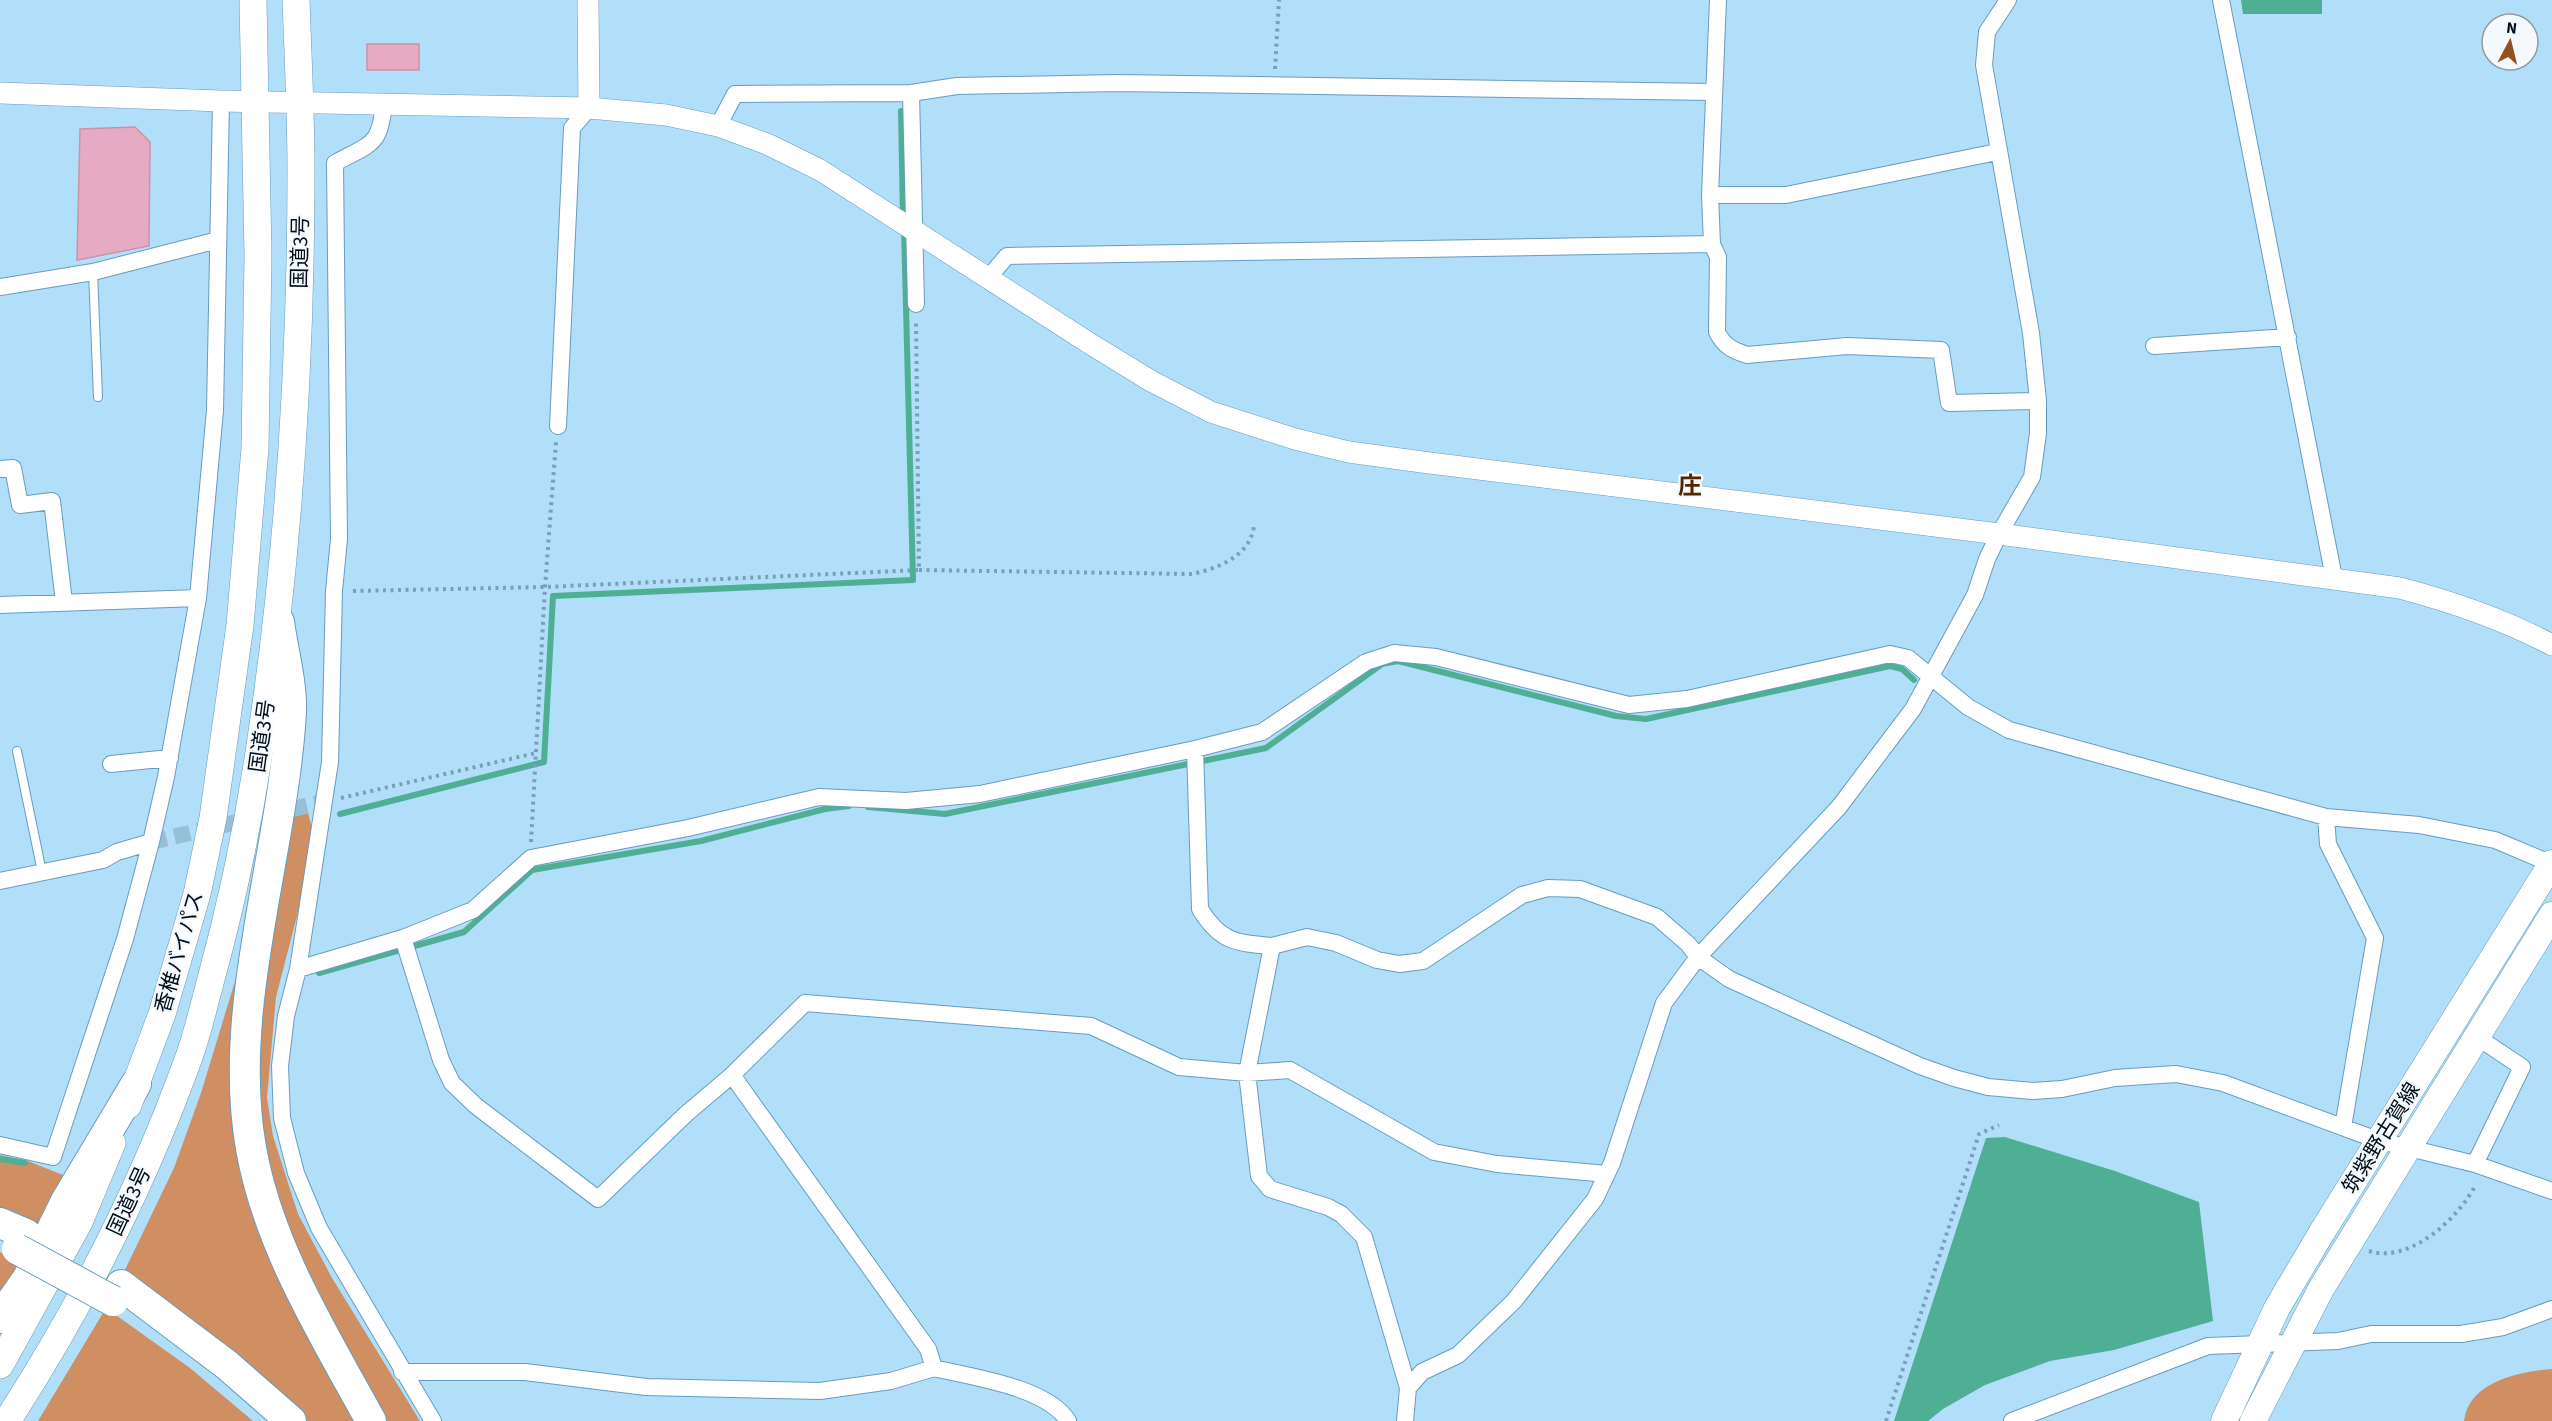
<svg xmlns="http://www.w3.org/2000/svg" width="2552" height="1421" font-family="'Source Sans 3','Noto Sans JP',sans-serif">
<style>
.forest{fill:#d08e63}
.water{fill:#4eaf95}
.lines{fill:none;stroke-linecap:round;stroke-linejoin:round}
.stream{stroke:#4eaf95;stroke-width:6}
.building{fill:#e6abc2;stroke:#cc92a9;stroke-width:1.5}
.minor-tunnel{stroke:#96c0d8;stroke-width:16;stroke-dasharray:16 8;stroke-linecap:butt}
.service-casing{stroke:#659ebd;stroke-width:10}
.minor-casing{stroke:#659ebd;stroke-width:18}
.tertiary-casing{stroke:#659ebd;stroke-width:22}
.primary-casing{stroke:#659ebd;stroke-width:27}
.trunk-casing{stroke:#659ebd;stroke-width:28}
.motorway-casing{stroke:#659ebd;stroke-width:32}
.path{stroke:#7b9fb5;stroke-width:4;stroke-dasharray:3 4.5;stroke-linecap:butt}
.service{stroke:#fff;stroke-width:8}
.minor{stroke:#fff;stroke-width:16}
.tertiary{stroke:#fff;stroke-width:21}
.primary{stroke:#fff;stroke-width:26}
.trunk{stroke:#fff;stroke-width:27}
.motorway{stroke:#fff;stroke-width:30}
.motorway-bridge-casing{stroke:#659ebd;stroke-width:32;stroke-linecap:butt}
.motorway-bridge{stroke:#fff;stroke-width:30}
.labels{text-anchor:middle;stroke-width:4.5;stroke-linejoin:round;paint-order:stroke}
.street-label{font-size:21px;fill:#000e1a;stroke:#f4f9fd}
.quarter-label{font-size:24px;font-weight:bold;fill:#532702;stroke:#f4f9fd}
</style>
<rect width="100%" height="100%" fill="#b1dff9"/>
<!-- forest -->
<path class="forest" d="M308 813 313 832 298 912 276 997 267 1098 273 1136 298 1214 332 1278 420 1421H383L332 1330 275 1198 258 1132 257 1015 294 816Z
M243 955 239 1123 362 1421H307L276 1391 123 1274 174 1168 201 1093Z
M0 1155 28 1161 63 1175 38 1228 0 1211Z
M0 1252 20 1263 0 1296Z
M106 1308 190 1368 253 1421H38Z
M2552 1369V1421H2464C2469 1381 2520 1372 2552 1369Z"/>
<!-- water -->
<path class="water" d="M2241 0H2322V14H2243Z
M2005 1137 2115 1171 2199 1202 2213 1321 2114 1350 2050 1361 1985 1385 1943 1409 1928 1421H1894L1986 1138Z"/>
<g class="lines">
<!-- stream -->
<path class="stream" d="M901 111 903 219
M868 807 945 814 1266 748 1382 664 1398 661 1616 716 1646 719 1890 666 1902 669 1914 680
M340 814 544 762 553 596 913 580 904 229
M319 973 464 932 532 870 701 841 825 809 849 806
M0 1159 25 1163"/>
</g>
<!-- building -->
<path class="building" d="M367 44H419V70H367Z
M135 127 150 142 149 246 77 260 80 129Z"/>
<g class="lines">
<!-- minor-tunnel -->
<path class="minor-tunnel" d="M151 842 323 802"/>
<defs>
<path id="service" d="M93 272 98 397
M17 751 42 872"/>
<path id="minor" d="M1718 0 1710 195 1712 244 1718 257 1717 332C1724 346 1732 350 1747 355L1847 346 1941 350 1949 403 2038 401
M2221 0 2334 578
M911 93 916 304
M384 103C380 147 371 143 335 163L339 539 334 591 330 762 298 969 286 1016 280 1066 282 1118 296 1173 319 1228 433 1421
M718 126 735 94 911 93 957 86 1117 83 1713 92
M1710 195H1786L1997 152
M988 278 1007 256 1712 244
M0 287 93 272 218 240
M2154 346 2288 337
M558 426 572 128 589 108
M0 469 13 468 20 505 52 501 64 602
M0 605 198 598
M1195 749 1200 909C1220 942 1236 943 1272 946L1247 1073 1259 1176 1270 1189 1328 1207 1341 1214 1364 1237 1408 1388 1405 1421
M111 764 170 758
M2326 817 2328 844 2375 938 2343 1127
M0 881 103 860 117 852 151 842
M403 938 441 1060 452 1083 476 1106 598 1199 686 1114 732 1075 928 1349 934 1368C971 1377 1047 1387 1068 1421
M1272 946 1307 937 1336 943 1377 960 1399 964 1423 961 1522 895 1548 888 1580 889 1657 917 1688 944 1698 957 1729 979 1920 1066 1954 1078 1988 1087 2033 1091 2062 1089 2115 1078 2176 1074 2223 1083 2380 1141 2475 1164 2552 1191
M298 969 403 938 473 910 531 858 688 828 819 797 906 801 980 794 1195 749 1262 732 1366 662 1394 653 1436 657 1629 705 1687 699 1890 654 1908 658 1968 707 2009 730 2326 817 2419 825 2495 840 2552 864
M732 1075 805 1003 1091 1026 1179 1067 1247 1073 1290 1070 1434 1152 1497 1164 1607 1174
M0 1145 53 1157 125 939 151 842 166 777 198 598 215 410 221 101
M2475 1164 2522 1067 2477 1037
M402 1372H525L646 1387 820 1391 891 1381 934 1368
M1408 1388 1422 1372 1458 1355 1514 1301 1595 1199 1612 1163 1664 1003 1698 957 1839 807 1913 709 1975 595 1987 559 1999 534 2032 477 2038 433V401L2031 333 1984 65 1987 32 2008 0
M2012 1421 2208 1346 2338 1341 2371 1334H2461L2503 1327 2552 1309"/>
<path id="tertiary" d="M588 0 589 108
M0 93 221 101 589 108 666 115 718 126 767 144 820 170 1089 343 1151 381 1211 412 1295 439 1349 452 1422 462 1999 534 2400 588C2453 602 2503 619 2552 645"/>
<path id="primary" d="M2224 1421 2277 1308 2322 1232 2552 863
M2253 1421 2321 1289 2552 915"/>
<path id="trunk" d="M128 1105 162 1014 197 894 213 818 240 625 255 448 258 255 253 0
M0 1365 79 1222 112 1143
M7 1421C81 1307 143 1185 189 1057 198 1032 204 1005 211 979 233 899 249 821 261 739 289 551 301 361 301 170 301 114 298 57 296 0"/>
<path id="motorway" d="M279 622C283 651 292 683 291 712 283 853 226 1008 251 1148 268 1246 324 1335 371 1421
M0 1223 26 1234
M121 1285 227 1365 291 1421
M0 1318 28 1278 66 1201 136 1084"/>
</defs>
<!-- service casing -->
<use href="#service" class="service-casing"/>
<!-- minor casing -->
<use href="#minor" class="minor-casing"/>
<!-- tertiary casing -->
<use href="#tertiary" class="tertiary-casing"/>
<!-- primary casing -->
<use href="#primary" class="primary-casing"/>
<!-- trunk casing -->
<use href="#trunk" class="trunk-casing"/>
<!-- motorway casing -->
<use href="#motorway" class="motorway-casing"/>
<!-- path -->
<path class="path" d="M1275 69 1279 0
M919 570 1192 574C1219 568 1250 556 1254 526
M353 591 545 587 919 570 916 319
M341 798 536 753
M531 842 545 587 556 442
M2369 1251C2410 1264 2459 1218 2476 1184
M1886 1421 1979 1134 1999 1125"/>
<!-- service -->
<use href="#service" class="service"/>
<!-- minor -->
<use href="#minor" class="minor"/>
<!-- tertiary -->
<use href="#tertiary" class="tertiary"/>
<!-- primary -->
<use href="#primary" class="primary"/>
<!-- trunk -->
<use href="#trunk" class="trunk"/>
<!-- motorway -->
<use href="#motorway" class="motorway"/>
<defs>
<path id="motorway-bridge" d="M17 1249 113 1301"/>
</defs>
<!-- motorway-bridge casing -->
<use href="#motorway-bridge" class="motorway-bridge-casing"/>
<!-- motorway-bridge -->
<use href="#motorway-bridge" class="motorway-bridge"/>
</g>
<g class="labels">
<!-- street labels -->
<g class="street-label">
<text transform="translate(300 252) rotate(-89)" y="7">国道3号</text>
<text transform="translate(262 736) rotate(-82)" y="7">国道3号</text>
<text transform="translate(179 952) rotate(-74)" y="7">香椎バイパス</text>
<text transform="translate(2381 1138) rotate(-58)" y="7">筑紫野古賀線</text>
<text transform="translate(129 1201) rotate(-65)" y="7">国道3号</text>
</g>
<!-- quarter labels -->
<g class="quarter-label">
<text x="1690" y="494">庄</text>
</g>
</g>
<!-- north arrow -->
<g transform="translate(2510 42) rotate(7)"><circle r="28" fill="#f4f9fd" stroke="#929ba2" stroke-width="1.5"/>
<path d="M0-4.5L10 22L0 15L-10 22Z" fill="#935120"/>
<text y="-9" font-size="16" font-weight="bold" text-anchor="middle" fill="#000e1a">N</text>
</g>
</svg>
